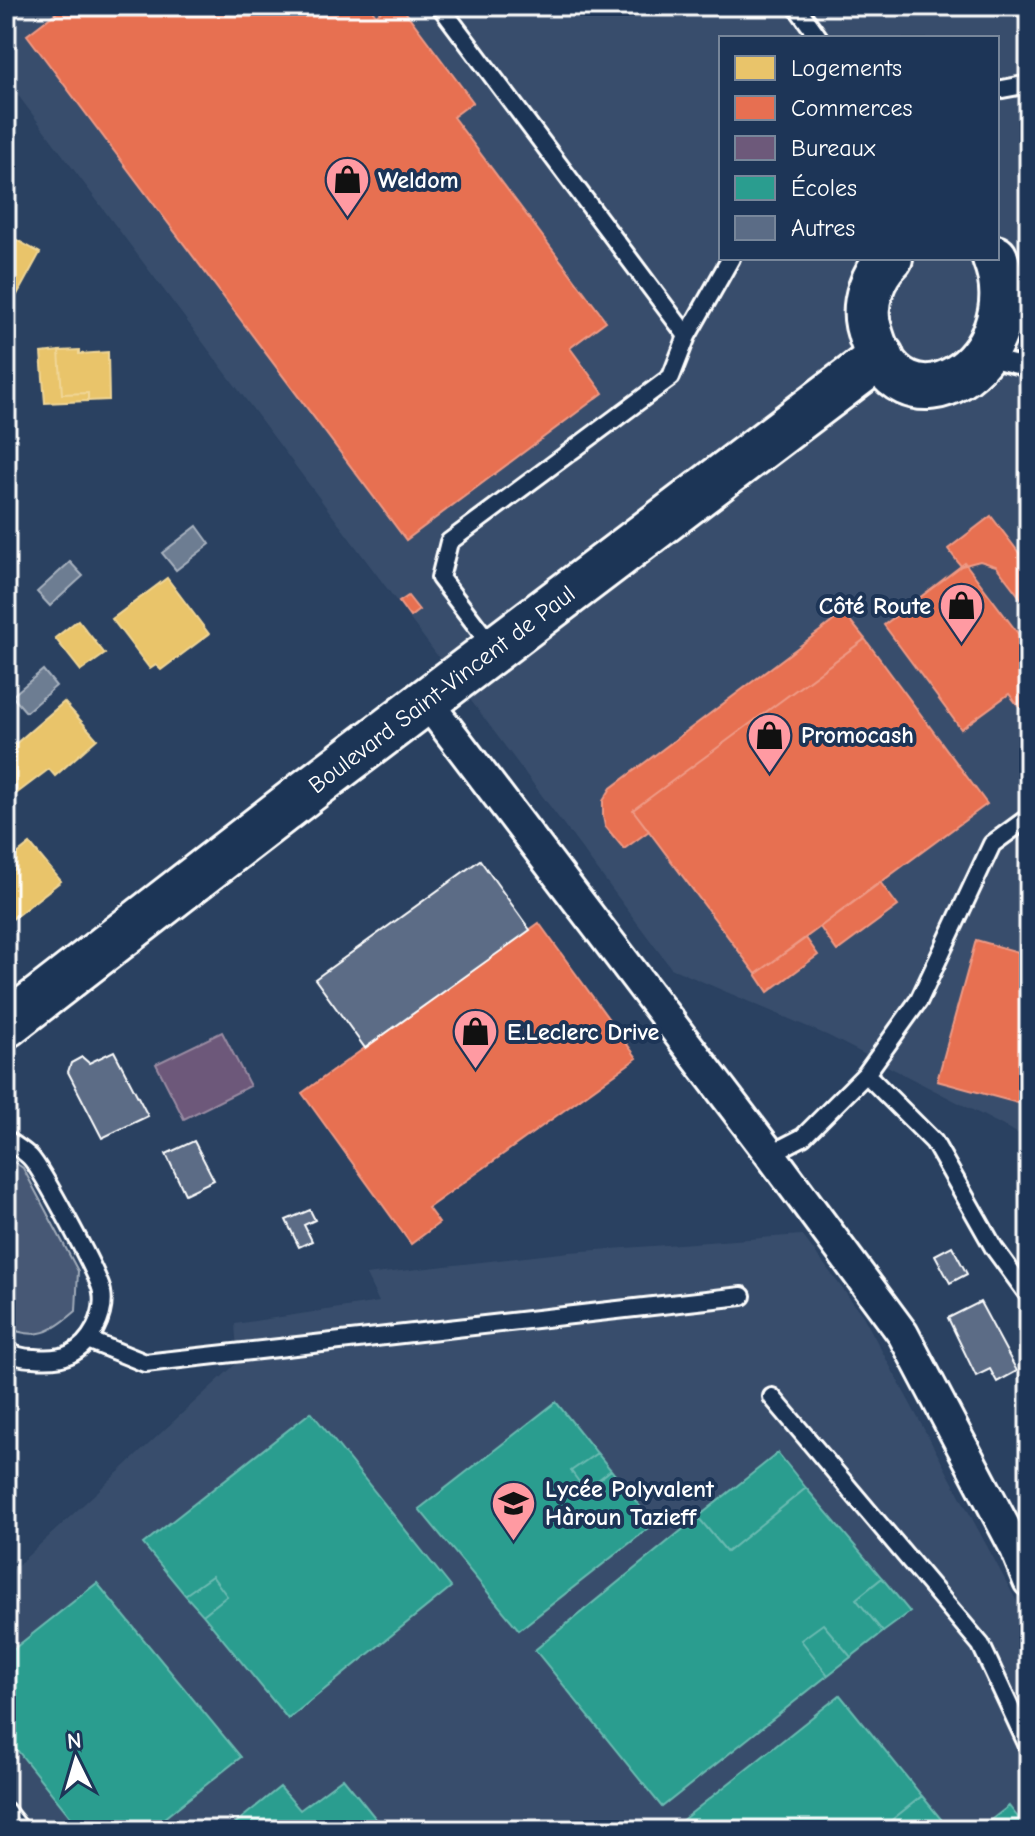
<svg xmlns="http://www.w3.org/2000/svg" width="1035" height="1836" font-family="'Comic Neue',sans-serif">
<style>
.built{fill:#394e6c;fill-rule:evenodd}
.green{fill:#465975;stroke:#a2acba;stroke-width:2}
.water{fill:#6d7d92;stroke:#a7b1be;stroke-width:2}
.homes{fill:#e9c46a;stroke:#f0d697;stroke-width:2}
.shops{fill:#e76f51;stroke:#ee9a85;stroke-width:2}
.offices{fill:#6d597a;stroke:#998ba2;stroke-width:2}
.schools{fill:#2a9d8f;stroke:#6abab1;stroke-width:2}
.building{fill:#5b6c86;stroke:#fff;stroke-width:2}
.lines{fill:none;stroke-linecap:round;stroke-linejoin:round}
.service-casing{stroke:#fff;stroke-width:22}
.minor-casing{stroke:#fff;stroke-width:36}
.secondary-casing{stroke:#fff;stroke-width:50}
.service{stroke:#1d3557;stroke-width:16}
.minor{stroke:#1d3557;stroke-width:30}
.secondary{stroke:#1d3557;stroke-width:44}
.labels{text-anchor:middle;stroke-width:8;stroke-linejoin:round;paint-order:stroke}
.poi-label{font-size:24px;font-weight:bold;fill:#fff;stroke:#1d3557;text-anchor:start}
.street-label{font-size:24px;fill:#fff;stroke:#1d3557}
</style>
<rect width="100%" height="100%" fill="#2a4161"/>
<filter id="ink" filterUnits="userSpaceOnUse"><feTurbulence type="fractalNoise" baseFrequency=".0125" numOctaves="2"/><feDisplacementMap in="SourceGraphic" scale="16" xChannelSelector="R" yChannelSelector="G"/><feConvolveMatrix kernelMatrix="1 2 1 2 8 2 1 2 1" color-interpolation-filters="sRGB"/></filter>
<g filter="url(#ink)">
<!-- built -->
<path class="built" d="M6 6H1029V1139L829 1036 671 968 6 79ZM721 38H997V258H721Z
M802 1235 863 1316 1023 1613 1029 1635V1830H6V1576L238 1362 235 1324 379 1302 366 1275 570 1252Z"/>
<!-- green -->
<path class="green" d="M6 1157 23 1168 78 1271 76 1311C52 1332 37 1341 6 1327Z"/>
<!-- water -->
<path class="water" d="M197 526 210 544 176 570 162 553Z
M70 562 83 576 50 606 37 592Z
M43 670 56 686 26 712 12 696Z"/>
<!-- homes -->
<path class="homes" d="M17 240 40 253 12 304 6 301V253L9 255Z
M79 350V354L108 352 109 400 88 401V393L62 394 59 351Z
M59 351 62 394 88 393V401L45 403 41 353Z
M167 578 209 634 161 670 156 665 150 669 112 619Z
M78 620 105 654 81 671 55 638Z
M64 702 97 739 55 776 49 769 16 794 6 783V752Z
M30 844 61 881 6 924V863Z"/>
<!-- shops -->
<path class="shops" d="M65 6H369L376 15 389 6H401L473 102 453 117 606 321 570 348 603 393 406 540 27 35Z
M991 516 1029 566V609L996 566 980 561 961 566 948 549Z
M965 563 1029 648V714L1026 716 1009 694 961 729 884 625Z
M408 596 419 610 410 617 399 602Z
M844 613 865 639 633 810 649 831 624 849 605 826 603 816V801L611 788Z
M865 639 987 804 756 974 633 810Z
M880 882 898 906 837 951 820 927Z
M539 923 637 1058 428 1208 439 1223 411 1244 302 1093Z
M806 938 818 955 768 992 756 974Z
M976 940 1029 955V1106L937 1081Z"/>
<!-- offices -->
<path class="offices" d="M222 1032 250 1086 184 1119 156 1064Z"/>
<!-- schools -->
<path class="schools" d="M556 1402 597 1453 571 1471 585 1490 611 1470 654 1524 519 1630 419 1509Z
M311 1412 451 1587 288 1719 203 1615 227 1596 212 1576 185 1595 143 1544Z
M597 1453 611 1470 585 1490 571 1471Z
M778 1453 806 1488 727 1552 698 1517Z
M806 1488 882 1578 856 1599 883 1632 851 1657 823 1624 801 1640 828 1675 662 1807 535 1650 698 1517 727 1552Z
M212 1576 227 1596 203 1615 185 1595Z
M882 1578 910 1612 883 1632 856 1599Z
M97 1583 241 1757 149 1830H81L6 1736V1655Z
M823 1624 851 1657 828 1675 801 1640Z
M840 1695 922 1796 879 1830H670Z
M343 1778 385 1830H227L280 1787 300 1810Z
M922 1796 950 1830H879Z
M1009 1806 1028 1830H978Z"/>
<!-- building -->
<path class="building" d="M480 860 530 930 365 1048 315 979Z
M114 1051 148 1116 102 1138 68 1072 71 1063 82 1057 89 1063Z
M194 1141 214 1180 185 1194 166 1154Z
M310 1210 315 1220 304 1225 312 1241 299 1247 286 1220Z
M952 1246 967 1274 950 1283 935 1255Z
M980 1302 1017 1371 997 1382 990 1369 976 1376 948 1318Z"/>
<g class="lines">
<defs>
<path id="service" d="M440 6 687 336 731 258
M796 6 819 38
M997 90 1029 84
M1001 361 1029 368
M494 649 440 578 449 542 671 377 687 336
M866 1074 934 1142 994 1248 1029 1296
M6 1139C14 1145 23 1150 30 1157 41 1168 100 1277 102 1292 106 1315 91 1344 70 1354 60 1359 45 1359 34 1358 24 1358 13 1356 6 1349
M770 1154 803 1137 866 1074 919 1000 992 844 1029 817
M88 1340 145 1363 742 1296
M772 1397 981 1645 1029 1748
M6 1811 21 1830"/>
<path id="minor" d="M427 702 770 1154 903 1334 1016 1549 1029 1581"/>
<g id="secondary">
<path d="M890 258C873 274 863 302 868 325 898 453 1035 359 995 258"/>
<path id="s1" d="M6 1025 309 790 881 356"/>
</g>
</defs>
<!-- service casing -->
<use href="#service" class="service-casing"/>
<!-- minor casing -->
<use href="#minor" class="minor-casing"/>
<!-- secondary casing -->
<use href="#secondary" class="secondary-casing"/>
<!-- service -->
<use href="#service" class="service"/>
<!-- minor -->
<use href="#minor" class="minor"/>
<!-- secondary -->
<use href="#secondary" class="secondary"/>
</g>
</g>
<!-- icons -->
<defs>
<symbol id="shop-pin" viewBox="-11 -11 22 30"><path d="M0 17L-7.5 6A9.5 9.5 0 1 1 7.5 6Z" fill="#ff9aa2" stroke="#1d3557"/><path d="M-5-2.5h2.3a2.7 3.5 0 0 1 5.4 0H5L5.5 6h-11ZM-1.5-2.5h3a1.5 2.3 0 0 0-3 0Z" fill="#111"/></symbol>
<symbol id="school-pin" viewBox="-11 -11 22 30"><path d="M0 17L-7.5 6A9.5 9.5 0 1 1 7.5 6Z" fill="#ff9aa2" stroke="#1d3557"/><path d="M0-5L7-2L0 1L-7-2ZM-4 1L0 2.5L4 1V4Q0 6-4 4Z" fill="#111"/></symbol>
</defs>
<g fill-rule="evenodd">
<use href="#shop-pin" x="322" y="154" width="51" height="69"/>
<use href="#shop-pin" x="936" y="580" width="51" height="69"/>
<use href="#shop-pin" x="744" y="710" width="51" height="69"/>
<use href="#shop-pin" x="450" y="1006" width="51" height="69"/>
<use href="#school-pin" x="488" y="1478" width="51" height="69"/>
</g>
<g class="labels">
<!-- poi labels -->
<g class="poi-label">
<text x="378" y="188">Weldom</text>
<text x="931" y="614" text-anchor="end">Côté Route</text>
<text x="801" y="743">Promocash</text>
<text x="507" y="1040">E.Leclerc Drive</text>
<text x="545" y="1497">Lycée Polyvalent<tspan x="545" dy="28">Hàroun Tazieff</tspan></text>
</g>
<!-- street labels -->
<g class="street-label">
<text dy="8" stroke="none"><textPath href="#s1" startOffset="550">Boulevard Saint-Vincent de Paul</textPath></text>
</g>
</g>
<!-- margin -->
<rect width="1035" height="1836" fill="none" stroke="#1d3557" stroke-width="32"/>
<rect x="16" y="16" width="1003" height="1804" fill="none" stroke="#fff" stroke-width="3" filter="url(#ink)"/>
<!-- legend -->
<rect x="719" y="36" width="280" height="224" fill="#1d3557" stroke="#77869a" stroke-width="2"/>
<rect x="735" y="56" width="40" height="24" fill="#e9c46a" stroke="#77869a" stroke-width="2"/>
<text x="791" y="76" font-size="24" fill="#ffffff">Logements</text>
<rect x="735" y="96" width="40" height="24" fill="#e76f51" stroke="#77869a" stroke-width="2"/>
<text x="791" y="116" font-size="24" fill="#ffffff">Commerces</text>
<rect x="735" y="136" width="40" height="24" fill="#6d597a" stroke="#77869a" stroke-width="2"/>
<text x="791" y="156" font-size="24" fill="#ffffff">Bureaux</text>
<rect x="735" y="176" width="40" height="24" fill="#2a9d8f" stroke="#77869a" stroke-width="2"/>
<text x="791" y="196" font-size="24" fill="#ffffff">Écoles</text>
<rect x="735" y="216" width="40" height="24" fill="#5b6c86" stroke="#77869a" stroke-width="2"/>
<text x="791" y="236" font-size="24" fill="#ffffff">Autres</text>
<!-- north arrow -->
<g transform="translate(76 1760) rotate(355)" stroke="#1d3557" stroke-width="6" paint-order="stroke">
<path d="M0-6L14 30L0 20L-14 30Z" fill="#ffffff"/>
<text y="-12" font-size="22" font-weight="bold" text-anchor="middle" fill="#ffffff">N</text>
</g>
</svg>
